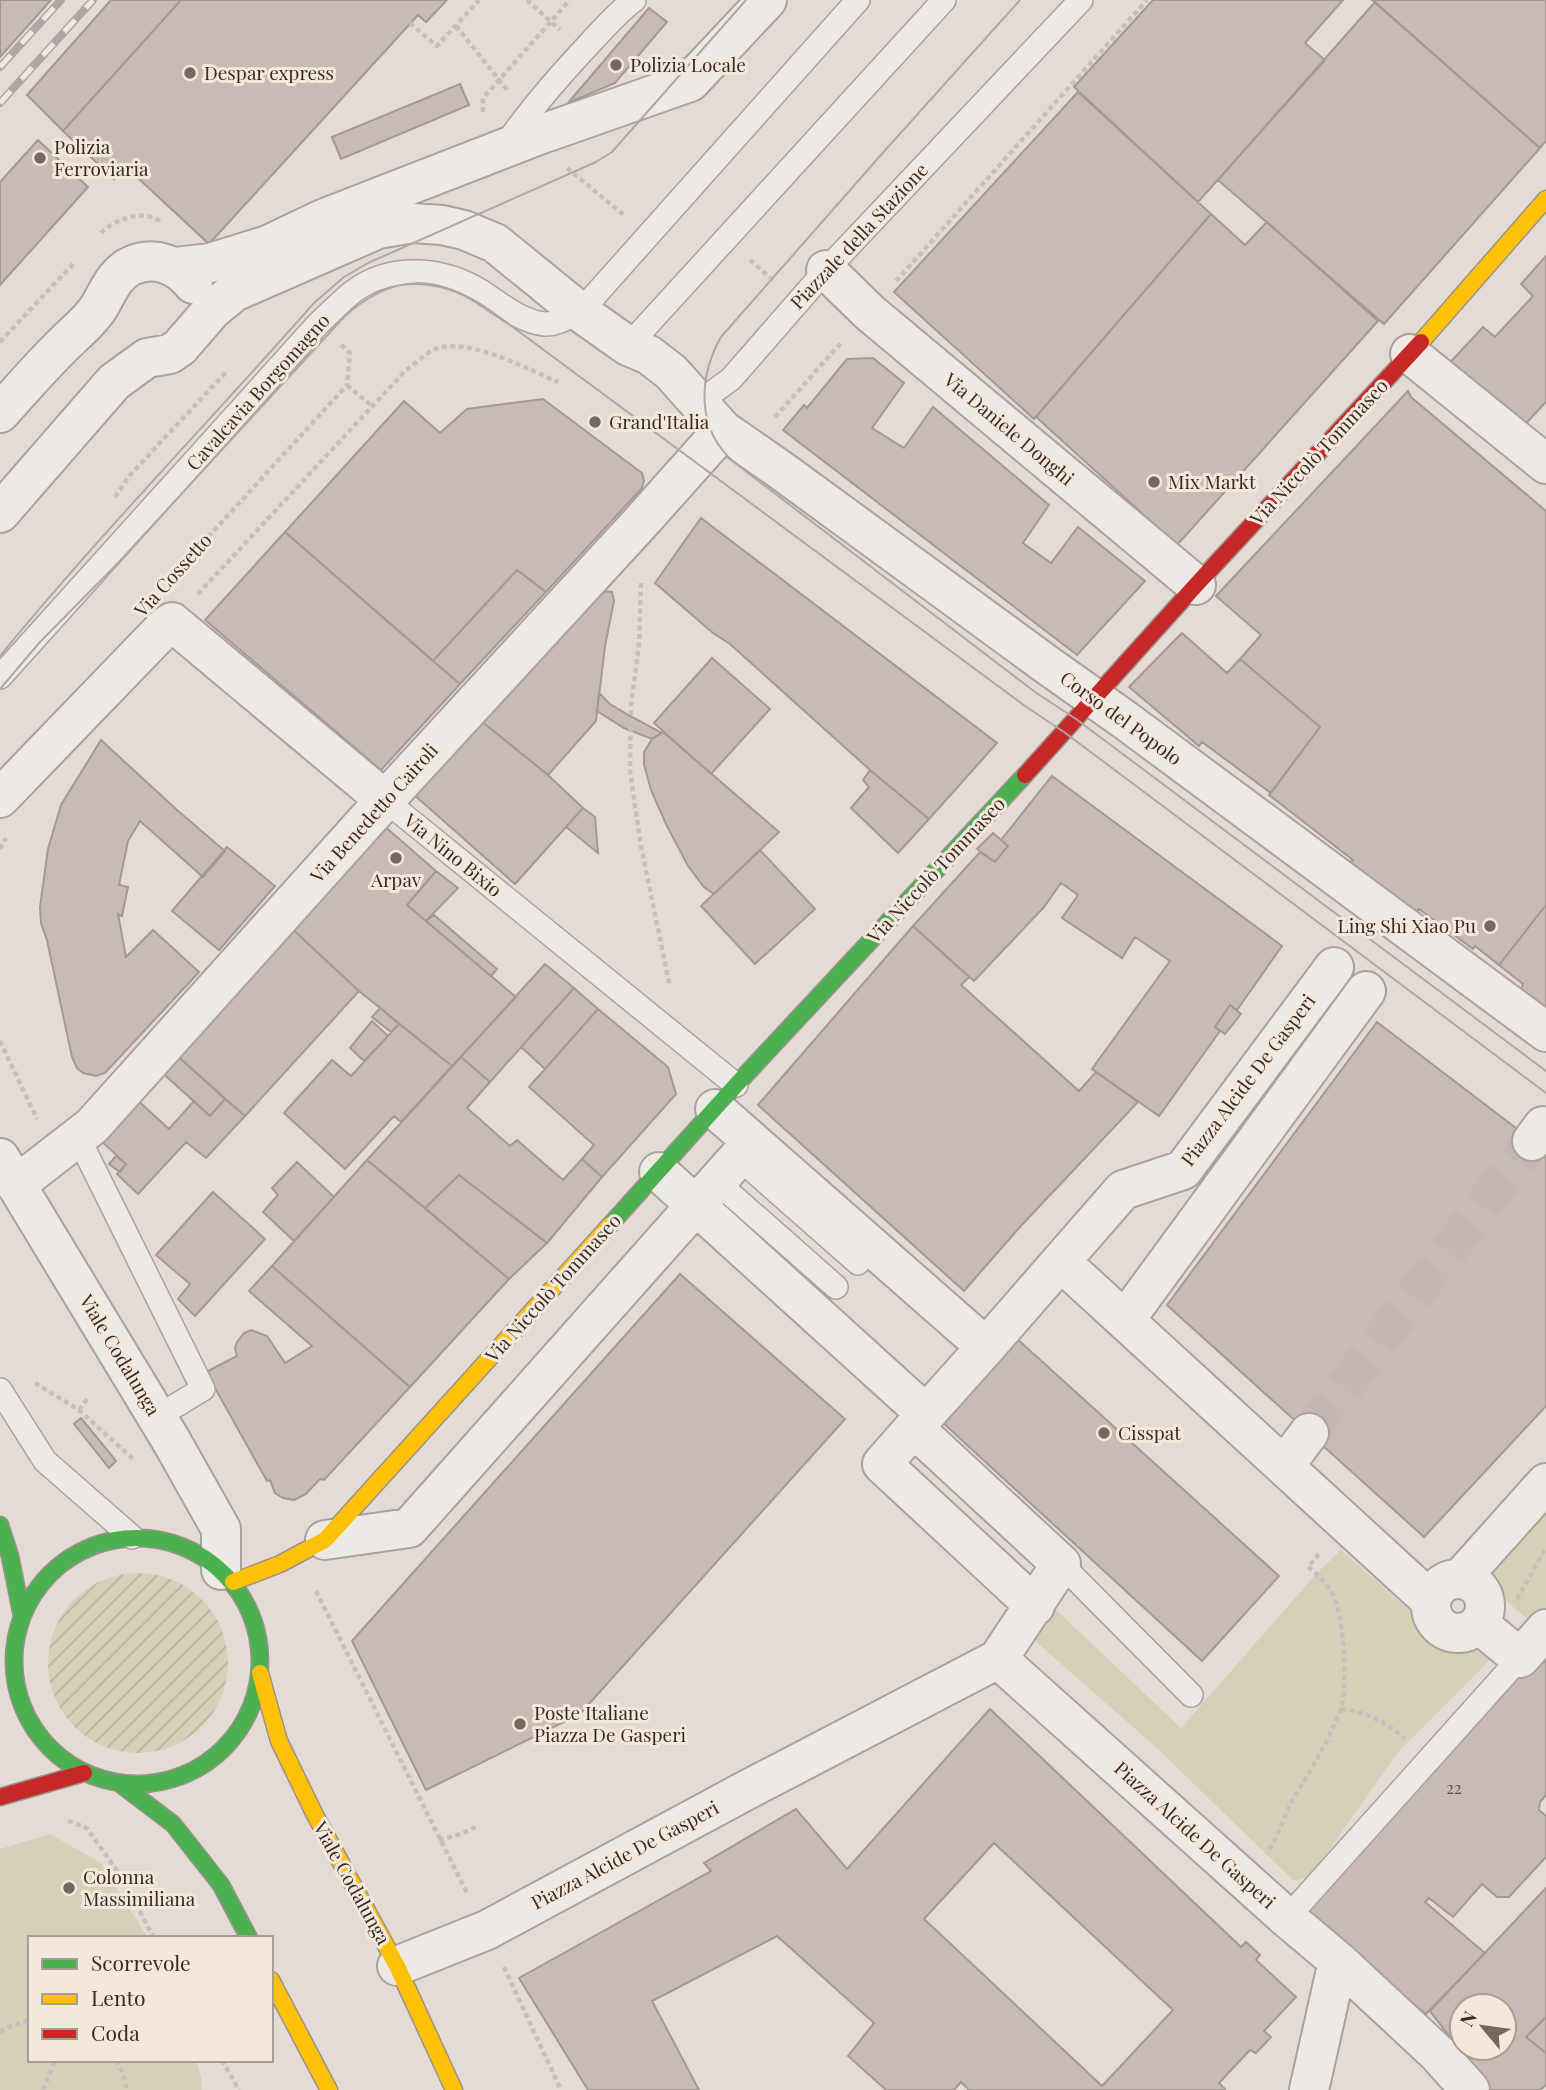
<svg xmlns="http://www.w3.org/2000/svg" width="1546" height="2090" font-family="'Playfair Display',serif">
<style>
.park{fill:#d5d0b8}
.garden{fill:url(#garden-furrows)}
.building{fill:#c8bbb5;stroke:#a59893;stroke-width:2;fill-rule:evenodd}
.lines{fill:none;stroke-linecap:round;stroke-linejoin:round}
.street-tunnel{stroke:#c2b8b1;stroke-width:38;stroke-dasharray:38 19;stroke-linecap:butt}
.lane-casing{stroke:#aaa29c;stroke-width:26}
.street-casing{stroke:#aaa29c;stroke-width:42}
.fast-casing{stroke:#9a928c;stroke-width:19}
.slow-casing{stroke:#9a928c;stroke-width:19}
.jam-casing{stroke:#9a928c;stroke-width:19}
.path{stroke:#c6c0bb;stroke-width:4.5;stroke-dasharray:5 3.5;stroke-linecap:butt}
.lane{stroke:#ede9e4;stroke-width:23}
.street{stroke:#ede9e4;stroke-width:38}
.fast{stroke:#4caf50;stroke-width:16}
.slow{stroke:#ffc107;stroke-width:16}
.jam{stroke:#c62828;stroke-width:16}
.tram{stroke:#aea8a4;stroke-width:2}
.rail-casing{stroke:#aea8a4;stroke-width:8}
.rail{stroke:#f3e8dc;stroke-width:5;stroke-dasharray:16;stroke-linecap:butt}
.poi-dot{fill:#766861;stroke:#f3e8dc;stroke-width:2.5}
.labels{text-anchor:middle;stroke-width:6;stroke-linejoin:round;paint-order:stroke}
.number-label{font-size:16px;fill:#5e4e48}
.poi-label{font-size:19px;fill:#3a2a23;stroke:#f3e8dc;text-anchor:start}
.street-label{font-size:19px;fill:#3a2a23;stroke:#f3e8dc}
</style>
<defs>
<pattern id="garden-furrows" width="10" height="10" patternUnits="userSpaceOnUse" patternTransform="scale(1.75)"><rect width="10" height="10" fill="#d5d0b8"/><path d="M-1 1l2-2M0 10L10 0M9 11l2-2" fill="none" stroke="#b8b39e"/></pattern>
</defs>
<rect width="100%" height="100%" fill="#e4dcd4"/>
<!-- park -->
<path class="park" d="M1546 1500V1610L1533 1624 1478 1576Z
M1341 1550 1443 1640C1461 1644 1476 1648 1490 1660L1398 1752 1322 1860 1313 1876 1294 1881 1160 1751 1032 1638 1053 1607 1181 1728 1316 1574Z
M50 1834 101 1863 148 1938H30V2060H196L201 2077 202 2090H0V1849Z"/>
<!-- garden -->
<path class="garden" d="M48 1663a90 90 0 1 1 180 0a90 90 0 1 1-180 0Z"/>
<!-- building -->
<path class="building" d="M0 0H51L0 57Z
M111 0H181L63 131 27 95Z
M181 0H447L426 22 418 15 209 244 126 167 114 179 63 131Z
M1153 0H1343L1305 43 1325 60 1198 202 1074 87Z
M1372 0H1546V141L1540 148Z
M1375 2 1540 148 1384 324 1218 180Z
M649 8 667 22 615 83 568 103Z
M460 84 469 105 341 159 332 137Z
M1078 92 1211 214 1034 419 894 292Z
M38 140 88 187 0 285V182Z
M1211 214 1245 245 1267 222 1378 321 1177 545 1036 417Z
M1546 256V402L1515 435 1444 369 1483 327 1495 337 1508 323 1533 296 1521 284Z
M873 358 904 383 872 428 904 448 933 407 1049 505 1023 543 1051 563 1078 527 1145 581 1077 655 783 430 804 405 807 408 847 359Z
M1408 391 1411 397 1546 511V905L1499 965 1475 946 1473 949 1419 909 1415 912 1350 863 1353 860 1269 795 1320 727 1240 659 1261 635 1216 596Z
M543 399 642 473 644 481 642 488 546 592 517 570 433 661 285 532 404 401 440 433 467 409Z
M701 518 997 743 929 819 870 770 730 644 713 633 655 583Z
M285 532 460 684 381 770 205 620Z
M517 570 546 592 460 684 433 661Z
M602 591 612 592 614 601 605 646 596 721 548 775 480 720Z
M1182 633 1227 673 1240 659 1320 727 1271 793 1202 742 1199 746 1129 687Z
M712 658 770 709 711 774 654 723Z
M599 693 610 704 630 716 662 733 652 739 624 728 597 711Z
M480 720 548 775 583 808 515 884 412 793Z
M663 732 779 832 714 894 704 887 688 866 666 824 651 790 644 764V752L652 739Z
M101 740 177 810 225 851 203 877 140 821 128 841 119 885 128 887 122 916 118 914 126 957 153 930 199 972 105 1073 96 1076 83 1073 77 1068 72 1057 47 940 41 923 40 907 48 849 61 805Z
M870 770 929 819 898 853 851 808 869 787 863 780Z
M1052 776 1282 946 1237 1010 1230 1005 1215 1027 1220 1031 1159 1116 1092 1069 1170 961 1135 937 1122 958 1062 918 1078 895 1061 883 1044 907 974 981 913 926 980 852 995 862 1008 846 1001 840Z
M583 808 595 817 598 853 566 827Z
M382 824 436 871 407 905 516 997 452 1066 359 991 289 926Z
M993 833 1008 846 995 862 977 849Z
M227 847 275 886 219 950 172 911Z
M760 850 815 909 755 964 701 906Z
M436 871 458 888 426 921 407 905Z
M1546 905V1007L1521 989 1523 984 1499 965Z
M434 915 497 969 491 976 426 921Z
M289 926 359 991 245 1116 173 1052Z
M913 926 969 977 961 985 1079 1091 1096 1072 1138 1102 1019 1228 964 1291 758 1105Z
M545 964 574 988 490 1082 461 1057Z
M574 988 598 1009 545 1069 521 1047Z
M1230 1005 1241 1014 1225 1034 1215 1027Z
M380 1008 399 1024 391 1032 372 1017Z
M598 1009 668 1067 676 1094 602 1177 582 1159 594 1145 529 1087Z
M372 1021 388 1036 364 1061 350 1048Z
M1377 1022 1546 1151V1406L1424 1537 1167 1305Z
M399 1024 452 1066 401 1122 394 1116 345 1169 284 1113 332 1060 351 1076Z
M173 1052 225 1099 210 1116 158 1069Z
M461 1057 490 1082 467 1108 510 1146 517 1140 563 1180 582 1159 602 1177 547 1243 459 1175 425 1208 367 1160Z
M134 1097 169 1129 194 1101 210 1116 225 1099 245 1116 206 1158 186 1142 138 1194 117 1174 126 1164 97 1137Z
M116 1156 126 1164 120 1172 109 1164Z
M367 1160 509 1279 410 1387 272 1266Z
M297 1162 334 1197 294 1241 263 1212 278 1195 272 1188Z
M459 1175 547 1243 509 1279 425 1208Z
M213 1192 265 1239 195 1316 178 1299 190 1284 156 1255Z
M272 1266 410 1387 324 1480 320 1479 306 1494 294 1500 283 1498 275 1493 270 1480 267 1481 206 1372 237 1356 235 1348 237 1342 244 1333 251 1330 267 1336 285 1363 312 1346 249 1291Z
M680 1274 845 1419 580 1714 426 1790 352 1641Z
M1016 1338 1279 1576 1202 1661 941 1421Z
M81 1418 116 1461 109 1468 74 1424Z
M1546 1647V1795L1540 1802 1539 1810 1546 1816V1857L1509 1897H1497L1482 1884 1453 1917 1429 1898 1425 1902 1485 1953 1426 2014 1383 1979 1308 1911Z
M990 1709 1241 1947 1246 1942 1260 1955 1256 1960 1296 1997 1264 2031 1271 2037 1256 2053 1250 2050 1219 2083 1225 2089 1224 2090H969L961 2082 954 2090H886L848 2056 874 2023 777 1936 652 2001 699 2090H588L519 1978 711 1871 704 1863 796 1809 847 1869ZM994 1843 1173 2010 1102 2086 924 1919Z
M1546 1888V2017L1526 2037 1546 2053V2085L1540 2090H1491L1430 2011ZM1462 2006H1504V2048H1462Z
M1546 2017V2053L1526 2037Z"/>
<g class="lines">
<!-- street-tunnel -->
<path class="street-tunnel" d="M1309 1433 1532 1141"/>
<defs>
<path id="lane" d="M504 147C530 109 560 75 591 42 605 27 618 12 634 0
M628 346 944 0
M698 403 731 379 826 270 1081 0
M0 677 318 324C330 313 341 301 354 291 392 263 444 268 482 292 500 304 522 322 545 324 556 325 570 316 580 312L858 0
M385 800 736 1085
M78 1137 203 1389 157 1417
M739 1158 858 1263
M717 1182 836 1287
M0 1390 45 1461 132 1537
M1061 1564 1191 1695
M1287 1918 1520 1658"/>
<path id="street" d="M175 267 210 263 268 245 325 218 536 136 690 82 767 0
M826 270 869 312 1196 585
M1410 354 1546 464
M0 413C19 392 38 370 58 350 71 336 89 323 99 307 108 292 114 274 131 266 154 255 178 265 193 284
M0 513 114 382 147 358 170 354 180 347 212 310 234 292 378 229 413 223 442 225 464 230 495 243 580 312 628 346 649 355 671 372 723 430 782 471 1050 667 1125 720 1546 1032
M0 798 166 626 172 622 385 800
M1532 1141 1543 1126
M0 1158 172 1442 221 1529V1570
M659 1172 926 1414 986 1347 715 1109
M16 1185 92 1126 385 800 640 523 723 430
M1061 1262 1431 1601
M1125 1320 1366 991
M986 1347 1123 1190 1183 1170 1334 967
M926 1414 882 1464 1035 1606
M1284 1466 1309 1433
M325 1540 409 1528 752 1142
M1431 1606a27 27 0 1 1 54 0a27 27 0 1 1-54 0Z
M1460 1579 1546 1483
M1479 1624 1520 1658 1546 1629
M998 1659 1287 1918 1338 1961 1309 2090
M1338 1961 1437 2053 1470 2090
M397 1966 487 1930 743 1792 998 1659 1061 1564 915 1429"/>
<path id="fast" d="M610 1225 736 1085 1025 775
M0 1525 10 1556 22 1616
M14 1661a123 123 0 1 1 246 0a123 123 0 1 1-246 0Z
M119 1783 173 1824 221 1885 249 1938"/>
<path id="slow" d="M1421 342 1546 199
M233 1582 280 1564 325 1540 610 1225
M260 1673 279 1741 315 1815 397 1966 454 2090
M271 1980 329 2090"/>
<path id="jam" d="M1025 775 1196 585 1421 342
M0 1797 84 1773"/>
</defs>
<!-- lane casing -->
<use href="#lane" class="lane-casing"/>
<!-- street casing -->
<use href="#street" class="street-casing"/>
<!-- fast casing -->
<use href="#fast" class="fast-casing"/>
<!-- slow casing -->
<use href="#slow" class="slow-casing"/>
<!-- jam casing -->
<use href="#jam" class="jam-casing"/>
<!-- path -->
<path class="path" d="M527 0 560 30
M410 23 437 46 479 0
M456 26 508 91
M483 112V98L570 0
M567 168 625 216
M101 233C115 219 142 209 160 221
M750 260 775 282
M896 281 1147 0
M0 342 74 263
M341 345 350 353 347 385
M347 385 372 406
M775 417 841 343
M115 497 130 475 228 370
M168 581 347 385
M641 583 639 644 631 706 630 771 641 846 670 987
M198 594 406 370C415 364 424 355 433 350 465 335 527 369 558 382
M0 849 6 838
M0 1041 37 1119
M35 1383 79 1410 133 1459
M79 1410 88 1398
M316 1591 467 1893
M1517 1599 1546 1548
M1341 1709C1367 1712 1386 1722 1405 1739
M68 1821 87 1828 120 1875 154 1938
M439 1840 461 1834 478 1826
M1269 1849C1279 1835 1284 1817 1292 1801 1309 1772 1328 1743 1340 1711 1349 1688 1344 1617 1333 1595 1328 1584 1317 1574 1308 1567L1320 1553
M504 1967 561 2090
M0 2032 8 2027 30 2020
M116 2060 123 2073 127 2090
M222 2060 239 2090
M43 2090 55 2060"/>
<!-- lane -->
<use href="#lane" class="lane"/>
<!-- street -->
<use href="#street" class="street"/>
<!-- fast -->
<use href="#fast" class="fast"/>
<!-- slow -->
<use href="#slow" class="slow"/>
<!-- jam -->
<use href="#jam" class="jam"/>
<!-- tram -->
<path class="tram" d="M1020 0 880 156 721 337C698 378 696 430 735 463L1035 692 1076 719 1546 1071
M0 656C100 534 210 421 314 303L344 277 368 263 596 162 612 152 746 0
M0 689 40 642 118 563 345 316C395 272 437 274 491 311L1025 706 1064 732 1546 1093"/>
<defs>
<path id="rail" d="M0 67 61 0
M0 103 93 0"/>
</defs>
<!-- rail casing -->
<use href="#rail" class="rail-casing"/>
<!-- rail -->
<use href="#rail" class="rail"/>
</g>
<!-- markers -->
<g class="poi-dot">
<circle cx="616" cy="65" r="7"/>
<circle cx="190" cy="73" r="7"/>
<circle cx="40" cy="158" r="7"/>
<circle cx="595" cy="422" r="7"/>
<circle cx="1154" cy="482" r="7"/>
<circle cx="396" cy="858" r="7"/>
<circle cx="1490" cy="926" r="7"/>
<circle cx="1104" cy="1433" r="7"/>
<circle cx="520" cy="1724" r="7"/>
<circle cx="69" cy="1888" r="7"/>
</g>
<g class="labels">
<!-- number labels -->
<g class="number-label">
<text x="1454" y="1794">22</text>
</g>
<!-- poi labels -->
<g class="poi-label">
<text x="630" y="72">Polizia Locale</text>
<text x="204" y="80">Despar express</text>
<text x="54" y="154">Polizia<tspan x="54" dy="22">Ferroviaria</tspan></text>
<text x="609" y="429">Grand'Italia</text>
<text x="1168" y="489">Mix Markt</text>
<text x="396" y="887" text-anchor="middle">Arpav</text>
<text x="1476" y="933" text-anchor="end">Ling Shi Xiao Pu</text>
<text x="1118" y="1440">Cisspat</text>
<text x="534" y="1720">Poste Italiane<tspan x="534" dy="22">Piazza De Gasperi</tspan></text>
<text x="83" y="1884">Colonna<tspan x="83" dy="22">Massimiliana</tspan></text>
</g>
<!-- street labels -->
<g class="street-label">
<text transform="translate(859 236) rotate(-47)" y="7">Piazzale della Stazione</text>
<text transform="translate(258 392) rotate(-48)" y="7">Cavalcavia Borgomagno</text>
<text transform="translate(1009 429) rotate(40)" y="7">Via Daniele Donghi</text>
<text transform="translate(1319 452) rotate(-47)" y="7">Via Niccolò Tommaseo</text>
<text transform="translate(173 575) rotate(-48)" y="7">Via Cossetto</text>
<text transform="translate(1121 718) rotate(36)" y="7">Corso del Popolo</text>
<text transform="translate(374 813) rotate(-48)" y="7">Via Benedetto Cairoli</text>
<text transform="translate(453 855) rotate(39)" y="7">Via Nino Bixio</text>
<text transform="translate(936 870) rotate(-47)" y="7">Via Niccolò Tommaseo</text>
<text transform="translate(1248 1080) rotate(-53)" y="7">Piazza Alcide De Gasperi</text>
<text transform="translate(553 1288) rotate(-48)" y="7">Via Niccolò Tommaseo</text>
<text transform="translate(120 1355) rotate(59)" y="7">Viale Codalunga</text>
<text transform="translate(1195 1835) rotate(42)" y="7">Piazza Alcide De Gasperi</text>
<text transform="translate(625 1855) rotate(-28)" y="7">Piazza Alcide De Gasperi</text>
<text transform="translate(352 1883) rotate(61)" y="7">Viale Codalunga</text>
</g>
</g>
<!-- legend -->
<rect x="28" y="1936" width="245" height="126" fill="#f3e8dc" stroke="#a99c92" stroke-width="2"/>
<rect x="42" y="1959" width="35" height="10" fill="#4caf50" stroke="#a99c92" stroke-width="2"/>
<text x="91" y="1971" font-size="21" fill="#3a2a23">Scorrevole</text>
<rect x="42" y="1994" width="35" height="10" fill="#ffc107" stroke="#a99c92" stroke-width="2"/>
<text x="91" y="2006" font-size="21" fill="#3a2a23">Lento</text>
<rect x="42" y="2029" width="35" height="10" fill="#c62828" stroke="#a99c92" stroke-width="2"/>
<text x="91" y="2041" font-size="21" fill="#3a2a23">Coda</text>
<!-- north arrow -->
<g transform="translate(1483 2027) rotate(299)"><circle r="33" fill="#f3e8dc" stroke="#a99c92" stroke-width="2"/>
<path d="M0-5L12 26L0 18L-12 26Z" fill="#766861"/>
<text y="-10" font-size="19" font-weight="bold" text-anchor="middle" fill="#3a2a23">N</text>
</g>
</svg>
